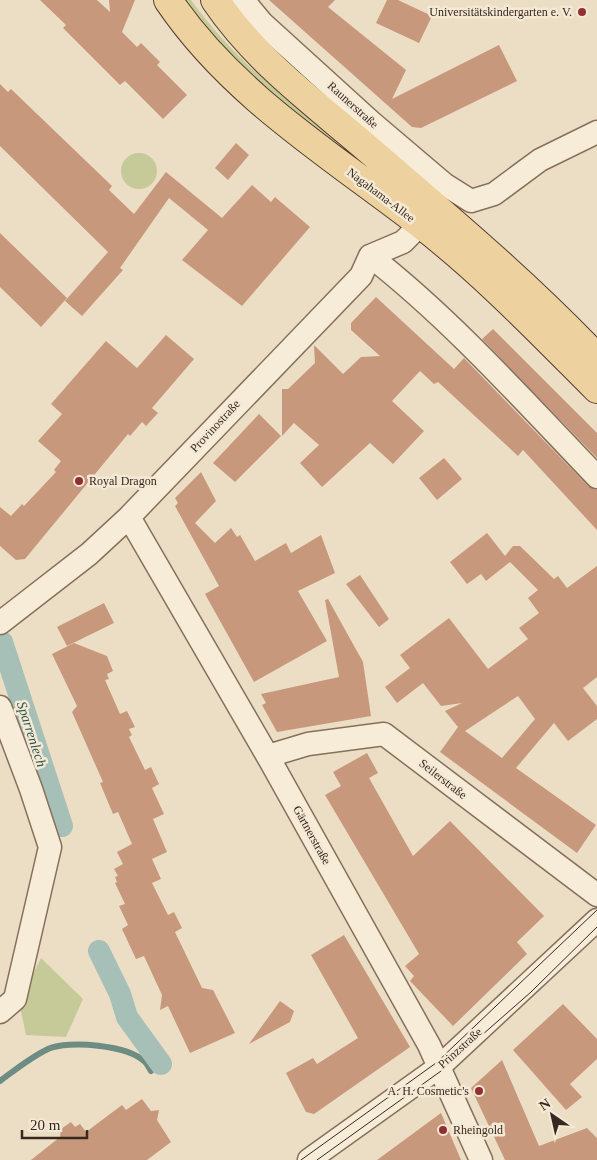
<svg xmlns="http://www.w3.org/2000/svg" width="597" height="1160" font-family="'Times New Roman',serif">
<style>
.green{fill:#c6ca99}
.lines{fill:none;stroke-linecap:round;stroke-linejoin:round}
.stream{stroke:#6d8d84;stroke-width:6}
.canal{stroke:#a6bfb7;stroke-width:22}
.building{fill:#c8987c;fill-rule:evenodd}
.minor-casing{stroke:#86705c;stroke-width:25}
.major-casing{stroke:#543f30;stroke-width:30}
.minor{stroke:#f7ecd8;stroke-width:22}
.major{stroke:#edd19e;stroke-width:28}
.tram{stroke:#37291f;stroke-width:1}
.poi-dot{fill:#922f34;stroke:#f4e9d4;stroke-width:2}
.labels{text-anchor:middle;stroke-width:5;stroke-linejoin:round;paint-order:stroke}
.poi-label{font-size:12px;fill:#37291f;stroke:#f4e9d4;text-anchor:end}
.street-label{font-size:12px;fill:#37291f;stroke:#f4e9d4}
.water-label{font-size:14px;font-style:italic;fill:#2f5651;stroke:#f4e9d4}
</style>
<rect width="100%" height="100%" fill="#ecdec5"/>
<!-- green -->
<path class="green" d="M182 0H191C251 84 339 136 415 203L284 107 223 50Z
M121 171a18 18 0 1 1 36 0a18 18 0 1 1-36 0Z
M41 958 83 999 66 1037 26 1035 19 1002Z"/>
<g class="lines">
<!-- stream -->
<path class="stream" d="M0 1081C15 1070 31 1057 48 1049 69 1040 128 1045 145 1062 147 1064 149 1068 151 1071"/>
<!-- canal -->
<path class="canal" d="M2 642 62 826
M99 951 120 994 127 1017 161 1064"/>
</g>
<!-- building -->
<path class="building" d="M40 0H97L110 12 109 0H135L122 32 137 47 141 43 160 62 157 65 187 95 163 119 125 81 120 85 63 28 66 25Z
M269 0H335L328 7 406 70 392 99 499 45 517 81 421 128 412 127Z
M387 0H398L432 16 419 43 376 23Z
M0 84 8 92 11 89 112 186 109 190 134 214 166 172 222 218 252 185 271 202 275 197 310 227 242 306 182 260 208 230 169 198 120 268 123 270 82 316 65 301 108 252 0 146Z
M236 143 249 155 228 180 215 168Z
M0 233 67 298 41 327 0 287Z
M376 297 454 369 464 358 588 486 597 490V530L523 450 518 456 438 382 434 384 420 371 392 401 424 431 393 464 370 443 322 487 300 463 319 445 294 423 282 436V389H288L315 363 314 345 343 374 361 357 380 356 351 330V323Z
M493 329 597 433V458L482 339Z
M166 335 194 359 152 408 158 413 146 426 142 422 130 436 128 434 25 559 16 560 0 546V507L11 516 22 504 24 506 56 472 54 470 61 461 38 441 62 414 51 404 106 341 137 368Z
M259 414 281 436 235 482 213 463Z
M444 458 462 479 437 500 419 478Z
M201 472 216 501 195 523 215 543 231 528 237 537 240 535 255 561 286 543 291 553 321 535 335 573 298 591 327 641 254 682 205 594 219 586 175 506 178 503 175 498Z
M487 533 505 556 513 546H520L554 579 558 576 567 588 597 566V677L583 688 597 706V719L568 741 554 723 516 768 596 825 577 853 440 752 458 727 445 711 462 703 441 706 423 683 397 703 385 687 410 668 400 655 449 618 488 669 528 639 519 628 539 613 528 598 538 590 510 562 486 581 481 574 467 584 450 562ZM518 696 535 719 502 758 465 731Z
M360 575 389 619 379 627 346 584Z
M328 599 363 662 371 716 277 732 262 705 266 703 261 694 339 677 325 600Z
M104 603 114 623 67 646 57 627Z
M74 643 107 656 113 671 107 674 109 679 105 680 120 714 127 711 135 727 129 729 132 735 129 737 145 770 151 767 159 784 152 788 164 814 153 819 167 852 152 859 161 879 152 883 168 915 174 912 182 928 175 932 202 988 213 990 235 1033 190 1053 168 1006 160 1010 162 995 144 956 136 959 122 929 128 925 119 906 125 904 115 883 117 882 115 877 118 876 114 869 123 864 117 852 132 844 118 812 113 814 100 783 103 782 72 712 77 706 52 654Z
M367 753 378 773 369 778 413 856 450 821 544 916 517 942 527 954 453 1026 410 981 414 976 405 966 419 954 325 795 341 786 333 772Z
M344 935 410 1047 314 1114 306 1112 286 1073 313 1058 317 1064 358 1038 311 955Z
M280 1001 294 1011 290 1022 249 1044Z
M563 1004 597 1039V1059L570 1084 582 1097 566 1110 513 1050Z
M502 1060 539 1146 587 1128 597 1138V1160H505L471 1088Z
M142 1099 151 1111 159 1110 157 1120 171 1142 147 1160H31L60 1137 61 1129 71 1122 75 1127 80 1124 86 1132 122 1105 126 1110Z
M441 1113 461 1160H377Z"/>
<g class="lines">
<defs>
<path id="minor" d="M243 0 262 23 371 122 444 184 471 201 494 194 540 160 597 132
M370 256C451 319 526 403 597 477
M129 517 271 762 429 1045 481 1160
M0 623 89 554 129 517 361 276 370 256 403 242 421 224
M0 707 31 789 50 847 15 999 0 1012
M268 756 308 744 384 734 597 895
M309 1160 439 1067 597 920"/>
<path id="major" d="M168 0C232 95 331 155 419 223 483 272 540 332 597 389
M215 0C254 58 309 99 361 143 442 213 523 280 597 358"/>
</defs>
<!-- minor casing -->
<use href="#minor" class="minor-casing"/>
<!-- major casing -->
<use href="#major" class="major-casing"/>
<!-- minor -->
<use href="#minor" class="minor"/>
<!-- major -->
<use href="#major" class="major"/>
<!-- tram -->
<path class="tram" d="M301 1160 436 1063 597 910
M317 1160 441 1071 531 992 597 927"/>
</g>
<!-- markers -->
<g class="poi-dot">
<circle cx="582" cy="12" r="5"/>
<circle cx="79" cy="481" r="5"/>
<circle cx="479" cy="1091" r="5"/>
<circle cx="443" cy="1130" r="5"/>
</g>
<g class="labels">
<!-- poi labels -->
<g class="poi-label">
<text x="572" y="16">Universitätskindergarten e. V.</text>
<text x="89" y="485" text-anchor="start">Royal Dragon</text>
<text x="469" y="1095">A. H. Cosmetic's</text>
<text x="453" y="1134" text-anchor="start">Rheingold</text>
</g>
<!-- street labels -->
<g class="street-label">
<text transform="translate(353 105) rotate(42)" y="4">Raunerstraße</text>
<text transform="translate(381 195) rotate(37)" y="4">Nagahama-Allee</text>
<text transform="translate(215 426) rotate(-47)" y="4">Provinostraße</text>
<text transform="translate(443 779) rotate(38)" y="4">Seilerstraße</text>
<text transform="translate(312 835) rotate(61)" y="4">Gärtnerstraße</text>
<text transform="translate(460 1048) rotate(-42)" y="4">Prinzstraße</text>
</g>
<!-- water labels -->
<g class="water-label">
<text transform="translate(32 734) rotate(72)" y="5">Sparrenlech</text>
</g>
</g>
<!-- north arrow -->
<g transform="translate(552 1115) rotate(326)" stroke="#f4e9d4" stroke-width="4" paint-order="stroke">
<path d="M0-4L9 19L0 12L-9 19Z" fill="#37291f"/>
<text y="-8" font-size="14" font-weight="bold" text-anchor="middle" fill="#37291f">N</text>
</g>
<!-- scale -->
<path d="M22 1130v8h65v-8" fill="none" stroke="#37291f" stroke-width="2.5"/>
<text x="30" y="1130" font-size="15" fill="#37291f" stroke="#f4e9d4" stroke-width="4" paint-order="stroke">20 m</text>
</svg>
